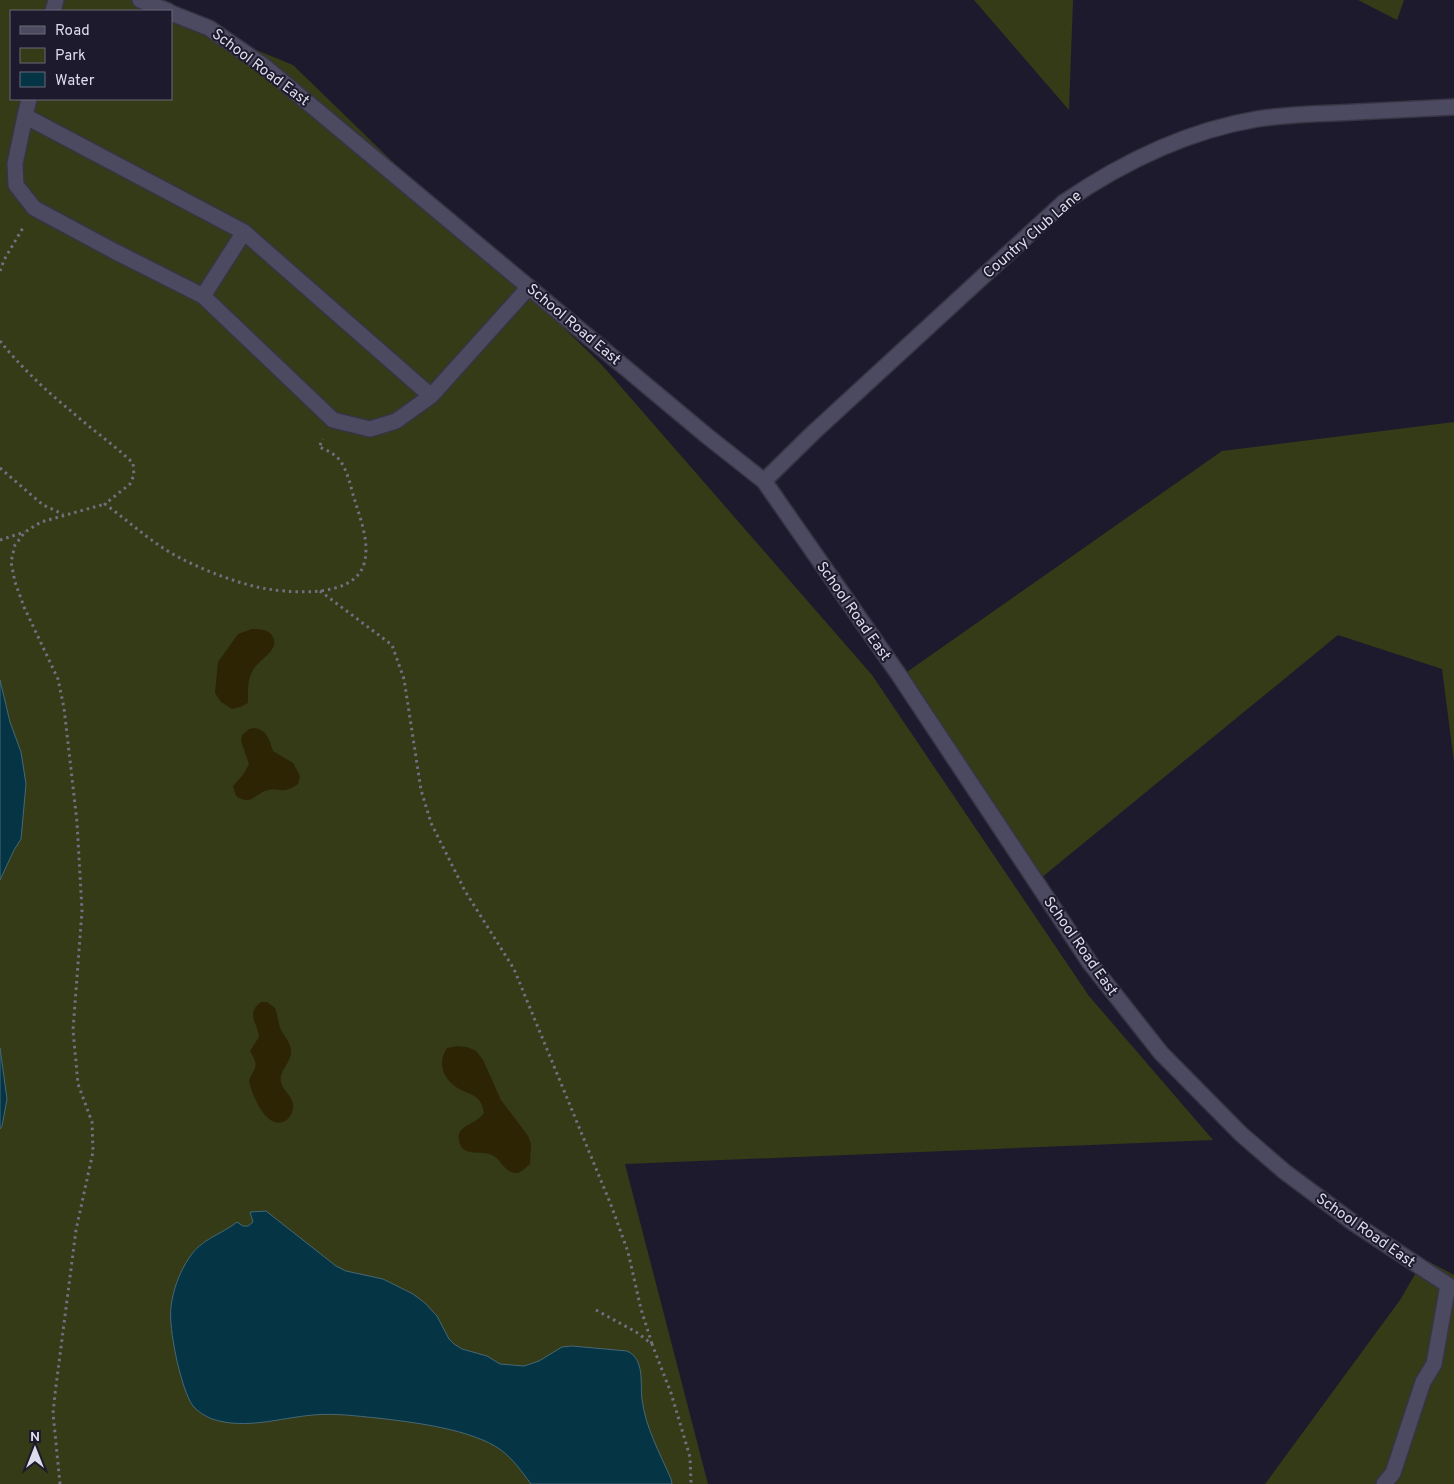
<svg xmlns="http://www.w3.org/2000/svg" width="1454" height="1484" font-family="Overpass,sans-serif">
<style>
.green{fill:#353b16}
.sand{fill:#2c2403}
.water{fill:#053544;stroke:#466776}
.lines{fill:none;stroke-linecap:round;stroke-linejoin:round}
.minor-casing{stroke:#373444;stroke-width:18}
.path{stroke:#716f80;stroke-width:3;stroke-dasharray:2.5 4;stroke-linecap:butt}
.minor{stroke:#4c4a60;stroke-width:15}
.labels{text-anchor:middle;stroke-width:4;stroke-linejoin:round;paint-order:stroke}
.street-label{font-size:15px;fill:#dddcea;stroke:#1d1a2d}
</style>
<rect width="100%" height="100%" fill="#1d1a2d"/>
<!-- green -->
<path class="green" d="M0 0H133L161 11H11V99H171V15L293 65 602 365 872 675 1089 996 1213 1140 625 1164 708 1484H0Z
M974 0H1073L1069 110Z
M1358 0H1404L1397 20Z
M1454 422V762L1442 669 1338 635 1041 878 907 672 1222 451Z
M1424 1259 1454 1275V1484H1265L1400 1300Z"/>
<!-- sand -->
<path class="sand" d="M252 629C259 629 269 629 273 637 280 651 257 660 252 672 247 681 248 693 248 703L240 707 232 709 221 702 215 693 218 662 238 634Z
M254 728C268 730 269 740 273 751L293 763 300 776 298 784C282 796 279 786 265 791 259 793 253 800 247 800 243 800 239 798 236 796L233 786 243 775 249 764 241 741 242 735 249 729Z
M261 1002H267L275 1008C278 1015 278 1023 281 1030 285 1037 290 1042 291 1050 292 1063 278 1071 281 1082 283 1092 295 1097 293 1109 292 1114 289 1119 285 1121 266 1131 251 1093 249 1080 256 1066 259 1066 250 1051L259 1037C258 1023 245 1014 261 1002Z
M458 1046 467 1047 476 1051 483 1060 501 1100 528 1136 531 1144 530 1164C526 1167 522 1172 517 1173 505 1174 501 1159 492 1155 482 1150 461 1158 459 1140 456 1125 476 1125 484 1113 483 1108 482 1103 478 1099 473 1094 467 1093 461 1090 444 1081 436 1064 447 1048Z"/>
<!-- water -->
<path class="water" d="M0 680 10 722 21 752 26 784 21 839 14 850 0 880Z
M0 1048 7 1099 2 1126 0 1129Z
M266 1211 336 1266 346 1271 383 1279 413 1294 425 1303 437 1316 449 1339 454 1344 462 1349 487 1356 500 1364 524 1366 539 1361 562 1347 572 1346 627 1351C645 1359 640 1383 642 1399 645 1427 660 1453 671 1479L672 1484H531C522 1472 513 1459 501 1450 472 1429 412 1422 377 1418 356 1416 335 1413 313 1415 279 1418 246 1430 212 1419 205 1416 198 1412 193 1406 181 1390 168 1327 171 1307 173 1290 179 1273 189 1258 202 1238 221 1235 237 1222L243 1226H248L253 1222 250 1212Z"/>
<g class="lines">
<defs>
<path id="minor" d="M140 0 168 11
M53 11 56 0
M171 13 209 28 264 66 707 436 764 481 899 675 1090 963 1161 1053 1241 1134 1285 1172 1355 1224 1454 1289
M29 99 25 116 244 232 431 396 529 287
M25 116 15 164 16 185 34 208 114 251 203 296 333 420 370 429 396 421 431 396
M203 296 244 232
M764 481 814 432 1063 203C1121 163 1186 131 1257 119 1283 115 1310 114 1336 113 1375 111 1415 109 1454 107
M1384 1484 1393 1473 1423 1382 1434 1364 1448 1285"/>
</defs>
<!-- minor casing -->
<use href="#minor" class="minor-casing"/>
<!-- path -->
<path class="path" d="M0 271 4 260 24 226
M0 341C19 365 47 392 71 411 91 429 113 444 133 463L134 475 130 484 105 504C131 523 154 545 182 559 206 571 232 581 257 587 285 593 353 600 364 564 370 543 361 521 355 501 350 486 347 463 333 454 329 451 324 449 319 447L323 439
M0 468 43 505 63 514
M0 540 25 532
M320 591 392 645 404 679 421 790 431 823 465 891 514 969 611 1205 628 1252 641 1309 652 1344
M596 1310 636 1332 652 1344 671 1393 690 1457 691 1484
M60 1484 53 1413 55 1394 76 1230 93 1152 92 1122 78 1084 73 1030 82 911 77 822 64 708 58 679 24 607 15 582 11 562 15 545 25 532 41 522 105 504"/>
<!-- minor -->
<use href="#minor" class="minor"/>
</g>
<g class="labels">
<!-- street labels -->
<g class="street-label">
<text transform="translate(261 67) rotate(37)" y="5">School Road East</text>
<text transform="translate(1032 234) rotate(-41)" y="5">Country Club Lane</text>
<text transform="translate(574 324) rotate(40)" y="5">School Road East</text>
<text transform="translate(854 611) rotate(55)" y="5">School Road East</text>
<text transform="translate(1081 946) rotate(55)" y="5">School Road East</text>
<text transform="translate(1366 1230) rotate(35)" y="5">School Road East</text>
</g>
</g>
<!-- legend -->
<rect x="10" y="10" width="162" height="90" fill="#1d1a2d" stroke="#6a6879"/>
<rect x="20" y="26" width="25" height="8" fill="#4c4a60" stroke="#6a6879"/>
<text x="55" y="35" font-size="15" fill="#dddcea">Road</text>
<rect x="20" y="48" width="25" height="15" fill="#353b16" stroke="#6a6879"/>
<text x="55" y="60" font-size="15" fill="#dddcea">Park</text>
<rect x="20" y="72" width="25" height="15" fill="#053544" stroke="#6a6879"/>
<text x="55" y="85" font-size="15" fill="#dddcea">Water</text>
<!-- north arrow -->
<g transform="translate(35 1449)" stroke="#1d1a2d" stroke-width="4" paint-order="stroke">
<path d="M0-4L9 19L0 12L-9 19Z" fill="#dddcea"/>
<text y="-8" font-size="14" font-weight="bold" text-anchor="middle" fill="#dddcea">N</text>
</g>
</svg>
